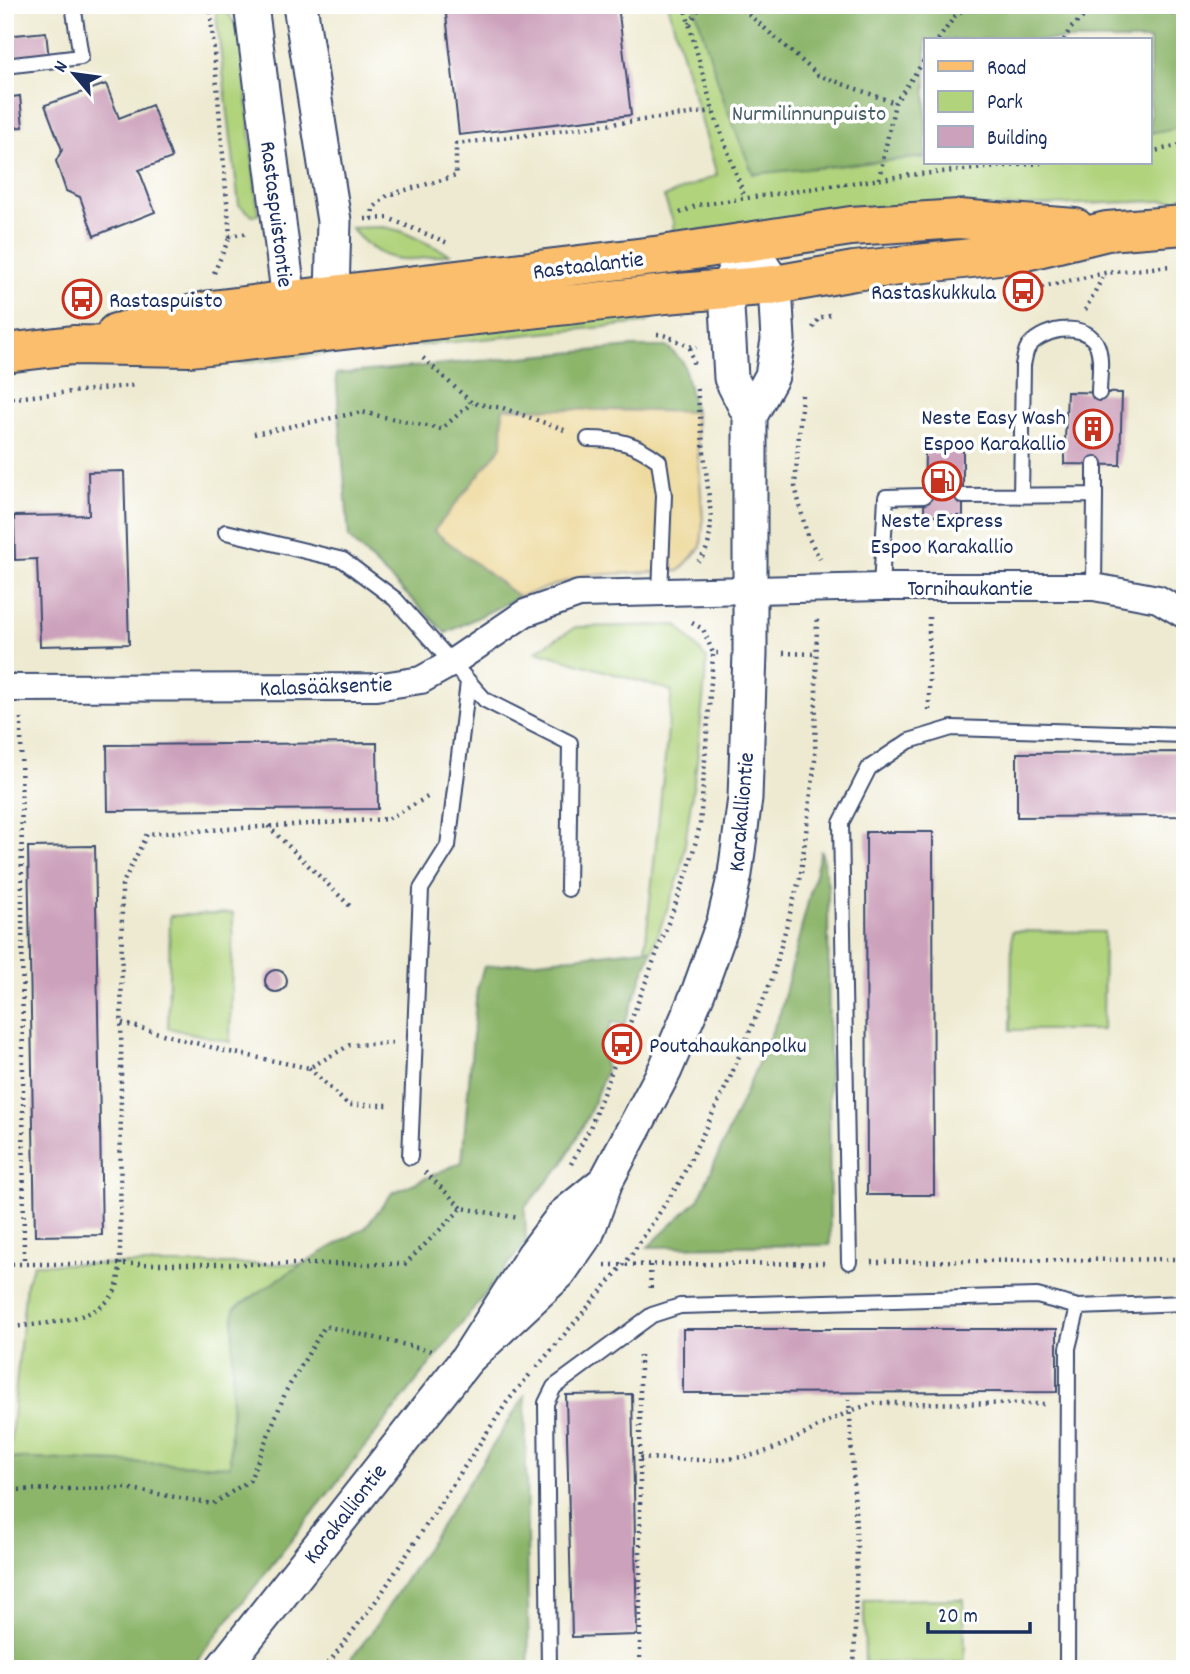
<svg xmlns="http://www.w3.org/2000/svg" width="1190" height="1674" font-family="Dekko,sans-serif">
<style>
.green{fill:#b0d37b;stroke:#66816c;stroke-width:2;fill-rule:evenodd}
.forest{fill:#8cb56b;stroke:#547264;stroke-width:2}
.sand{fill:#eeda9e;stroke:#84847e;stroke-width:2}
.building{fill:#cca1bb}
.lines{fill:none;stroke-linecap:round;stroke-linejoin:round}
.service-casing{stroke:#3b4b6f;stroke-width:18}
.minor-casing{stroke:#3b4b6f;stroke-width:30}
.tertiary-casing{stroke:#3b4b6f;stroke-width:37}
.primary-casing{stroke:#3b4b6f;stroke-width:42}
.path{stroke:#3b4b6f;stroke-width:4.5;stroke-dasharray:2 5;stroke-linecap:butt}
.service{stroke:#fff;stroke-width:14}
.minor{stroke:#fff;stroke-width:26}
.tertiary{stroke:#fff;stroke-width:33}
.primary{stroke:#fabe6d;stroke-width:38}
.labels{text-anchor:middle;stroke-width:7;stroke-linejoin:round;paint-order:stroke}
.park-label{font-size:23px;fill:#486067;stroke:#fff}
.street-label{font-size:23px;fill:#1b2f5e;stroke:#fff}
.poi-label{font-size:23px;fill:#1b2f5e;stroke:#fff;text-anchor:end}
</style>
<rect width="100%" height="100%" fill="#fff"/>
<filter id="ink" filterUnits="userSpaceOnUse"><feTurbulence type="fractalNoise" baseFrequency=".0143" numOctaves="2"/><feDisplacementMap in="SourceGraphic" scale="14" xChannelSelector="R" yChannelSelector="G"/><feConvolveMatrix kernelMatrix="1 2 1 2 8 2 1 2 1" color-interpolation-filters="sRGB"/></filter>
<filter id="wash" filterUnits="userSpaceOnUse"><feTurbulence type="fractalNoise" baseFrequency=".00686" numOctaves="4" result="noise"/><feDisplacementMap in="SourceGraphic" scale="28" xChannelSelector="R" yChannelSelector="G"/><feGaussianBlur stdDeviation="1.57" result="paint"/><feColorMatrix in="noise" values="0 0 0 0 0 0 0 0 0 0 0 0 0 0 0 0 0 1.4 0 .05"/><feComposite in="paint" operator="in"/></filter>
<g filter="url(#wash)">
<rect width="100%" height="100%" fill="#eeead1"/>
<!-- green -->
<path class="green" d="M215 5 229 14 241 35 258 215H252L239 205Z
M668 5H1185V200L859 212 672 234 674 224 664 197 717 175ZM926 40H1150V163H926Z
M383 227 401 231 450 254C404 262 382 266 351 228Z
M627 312 656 316 645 323 239 363 235 360Z
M677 625 707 659 697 761 681 871 652 950 645 949 672 691 536 651 576 627Z
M233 913 230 1042 168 1028 170 916Z
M1012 931 1104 932 1103 1030H1011Z
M34 1264H302L234 1309 230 1466 9 1458 26 1283Z
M964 1599 965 1662 865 1663 864 1600Z"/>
<!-- forest -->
<path class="forest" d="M694 5H1185V126L1150 133V40H926V157L753 174 726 107Z
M632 347H668L683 362 695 412 503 408 502 446 434 531 519 597 446 633 349 538 336 374Z
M821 850 828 886 830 1245 648 1247 699 1199 780 1013Z
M645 949 652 950 624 1025 612 1022 601 1052 606 1070 589 1114 563 1164 525 1207 526 1242 190 1669H5V1458L230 1466 234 1309 302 1264 366 1227 392 1193 462 1162 477 989 484 967Z
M525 1396 529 1669H343L371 1633Z"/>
<!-- sand -->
<path class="sand" d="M503 408 695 412 703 521 701 547 679 571 585 575 519 597 434 531 502 446Z"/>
<g id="blocks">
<!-- building -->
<path class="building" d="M445 5H618L631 115 459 135Z
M46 32 49 59 5 63V36Z
M106 84 119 118 152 105 172 158 139 170 155 212 94 236 80 197 66 191 56 161 62 150 45 105Z
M20 96 23 127 5 128V98Z
M1067 392 1122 393 1120 465 1064 464Z
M925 448H963V516H924Z
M124 471 129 644 40 646 37 559 15 560 14 516 89 515 88 472Z
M377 743 378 809 108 811 107 745Z
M1185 752V816L1017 817V753Z
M866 832H933L934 1195H867Z
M95 846 102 1235 35 1236 28 847Z
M265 981a11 11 0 1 1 22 0a11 11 0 1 1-22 0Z
M614 1029 621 1031 614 1051 607 1048Z
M683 1329H1057V1392L683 1393Z
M632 1394 637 1635 572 1637 566 1395Z"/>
</g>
</g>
<g filter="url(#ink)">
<use href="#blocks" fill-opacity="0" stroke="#3b4b6f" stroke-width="2"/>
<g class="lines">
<defs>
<path id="service" d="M5 66 81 57 73 5
M588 439C618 439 635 443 659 461L664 495 660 593
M1095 464V495
M963 496 1095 495 1094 587
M1021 496 1023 365C1024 361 1025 354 1027 349 1039 329 1082 320 1096 343 1103 356 1099 378 1099 393
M226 532 343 560 395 599 485 700 570 743 568 889
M881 587 886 497 924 496
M410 1157 421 889 448 846 468 682
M849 1262 841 823 869 768 909 741 952 728 1185 735
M549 1669 546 1403 554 1387 652 1315 680 1306 1037 1296 1078 1307
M1067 1669 1068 1348 1078 1307 1185 1303"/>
<path id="minor" d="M5 688 376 687 421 680 450 664 525 613 579 594 881 587H1094L1158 599 1185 615"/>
<path id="tertiary" d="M251 5 289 300 320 332 332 295 334 221 300 5
M750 416 772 376 778 340 775 285 761 264
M467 1359 559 1273 587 1233 606 1181 665 1070 698 993 724 921 735 874 745 798 750 653V416L731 378 726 289 748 243
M222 1669 467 1359 533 1256 564 1215 606 1181"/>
<path id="primary" d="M116 333 211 310 662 255 851 226 959 219 1075 228
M5 353 73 345 190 347 666 294 775 285 854 271 1017 253 1107 231 1185 225"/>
</defs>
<!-- service casing -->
<use href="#service" class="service-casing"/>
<!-- minor casing -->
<use href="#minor" class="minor-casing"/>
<!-- tertiary casing -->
<use href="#tertiary" class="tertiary-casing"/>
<!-- primary casing -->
<use href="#primary" class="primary-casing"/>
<!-- path -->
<path class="path" d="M210 5 230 236 249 233
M684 5 713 111 745 198
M738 5 818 75 895 103
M1153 5 1185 19
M690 24 701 5
M938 40 955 16 969 5
M1064 40 1070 29 1096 5
M1150 152 1185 144
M879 179 895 103 926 58
M845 184 910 175 1041 163
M680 213 698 205 845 184 846 189
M365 219 388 218 450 244
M372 219 373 208 388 195 456 176V144L713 111
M214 273 230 236
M1042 287 1105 273 1171 266
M1085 310 1105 273
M813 328 819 318 830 315
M657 334C673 335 684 348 697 347
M690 348 694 367
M423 358 472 403 503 408 567 431
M697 389 711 516C710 533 711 549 698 561
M802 395 795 486 807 535 820 559
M5 399 137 385
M254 434 361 412 441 429 472 403
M692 623 703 629 713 653H718
M783 653 817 654
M929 710V617
M21 718 24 1264
M268 826 353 909
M122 1023 225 1051 309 1068 350 1045 393 1043
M309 1068 348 1105H388
M571 1164 590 1128 688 871 700 825 713 655
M425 1172 462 1208
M871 1262 1185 1259
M5 1264H405L462 1208 519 1218
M605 1265 827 1263
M650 1265 651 1292
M5 1328C38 1323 104 1324 117 1286 119 1279 119 1271 120 1264L122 885 147 834 388 819 431 795
M640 1355V1669
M537 1367 630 1257 679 1183 729 1080 772 979 801 873 815 760 817 617
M849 1399 857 1546 854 1669
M640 1458C677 1459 716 1463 753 1455 796 1445 832 1413 876 1403L1044 1404
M5 1490 126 1488 213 1504 250 1480 286 1391 325 1326 431 1351
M324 1669 379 1597 507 1402 531 1373"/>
<!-- service -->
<use href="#service" class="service"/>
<!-- minor -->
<use href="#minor" class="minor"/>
<!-- tertiary -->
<use href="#tertiary" class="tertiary"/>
<!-- primary -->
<use href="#primary" class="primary"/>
</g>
</g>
<!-- icons -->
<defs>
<symbol id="bus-ring" viewBox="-11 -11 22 22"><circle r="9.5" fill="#fff" stroke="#c8321e" stroke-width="1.5"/><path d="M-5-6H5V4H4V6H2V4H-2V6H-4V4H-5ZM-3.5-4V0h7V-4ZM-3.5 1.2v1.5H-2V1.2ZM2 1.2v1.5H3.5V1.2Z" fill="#c8321e"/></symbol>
<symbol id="building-ring" viewBox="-11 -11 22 22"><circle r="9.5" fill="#fff" stroke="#c8321e" stroke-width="1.5"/><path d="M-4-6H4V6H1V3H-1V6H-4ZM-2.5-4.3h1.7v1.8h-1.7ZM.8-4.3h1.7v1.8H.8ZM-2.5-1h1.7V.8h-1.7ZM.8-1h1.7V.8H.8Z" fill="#c8321e"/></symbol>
<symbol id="fuel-ring" viewBox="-11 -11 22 22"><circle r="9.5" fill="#fff" stroke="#c8321e" stroke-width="1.5"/><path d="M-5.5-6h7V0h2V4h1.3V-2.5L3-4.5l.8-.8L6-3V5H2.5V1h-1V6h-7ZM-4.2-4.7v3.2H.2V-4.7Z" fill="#c8321e"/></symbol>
</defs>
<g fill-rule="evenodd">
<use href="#bus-ring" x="1001" y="269" width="44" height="44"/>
<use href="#bus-ring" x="60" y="277" width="44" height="44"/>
<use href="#building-ring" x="1071" y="407" width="44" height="44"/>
<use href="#fuel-ring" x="920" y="459" width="44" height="44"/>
<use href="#bus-ring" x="600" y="1022" width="44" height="44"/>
</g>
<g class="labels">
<!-- park labels -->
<g class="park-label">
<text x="809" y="120">Nurmilinnunpuisto</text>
</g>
<!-- street labels -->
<g class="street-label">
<text transform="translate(278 214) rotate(83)" y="8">Rastaspuistontie</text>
<text transform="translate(588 264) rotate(-7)" y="8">Rastaalantie</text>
<text x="970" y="595">Tornihaukantie</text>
<text transform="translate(326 685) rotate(-2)" y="8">Kalasääksentie</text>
<text transform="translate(740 812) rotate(-85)" y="8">Karakalliontie</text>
<text transform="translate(344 1513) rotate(-52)" y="8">Karakalliontie</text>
</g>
<!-- poi labels -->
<g class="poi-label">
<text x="996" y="299">Rastaskukkula</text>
<text x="109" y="307" text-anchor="start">Rastaspuisto</text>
<text x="1066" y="424">Neste Easy Wash<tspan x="1066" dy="26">Espoo Karakallio</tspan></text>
<text x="942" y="527" text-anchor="middle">Neste Express<tspan x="942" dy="26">Espoo Karakallio</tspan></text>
<text x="649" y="1052" text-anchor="start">Poutahaukanpolku</text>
</g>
</g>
<!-- margin -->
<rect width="1190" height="1674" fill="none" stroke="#fff" stroke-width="28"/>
<!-- legend -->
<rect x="924" y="38" width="228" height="126" fill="#ffffff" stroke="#a4acbf" stroke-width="2"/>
<rect x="938" y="61" width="35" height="10" fill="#fabe6d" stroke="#a4acbf" stroke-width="2"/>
<text x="987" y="74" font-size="21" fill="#1b2f5e">Road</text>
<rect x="938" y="91" width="35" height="21" fill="#b0d37b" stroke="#a4acbf" stroke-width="2"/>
<text x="987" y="108" font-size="21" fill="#1b2f5e">Park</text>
<rect x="938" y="126" width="35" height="21" fill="#cca1bb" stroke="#a4acbf" stroke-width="2"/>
<text x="987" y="144" font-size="21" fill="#1b2f5e">Building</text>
<!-- north arrow -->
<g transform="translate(74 74) rotate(299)" stroke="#ffffff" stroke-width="5" paint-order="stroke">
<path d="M0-5L12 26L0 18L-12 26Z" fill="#1b2f5e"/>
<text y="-10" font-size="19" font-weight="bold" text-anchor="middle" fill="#1b2f5e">N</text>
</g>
<!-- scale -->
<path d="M928 1622v10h102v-10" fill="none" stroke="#1b2f5e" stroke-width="3.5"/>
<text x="938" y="1622" font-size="21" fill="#1b2f5e" stroke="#ffffff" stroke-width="5" paint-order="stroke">20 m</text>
</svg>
